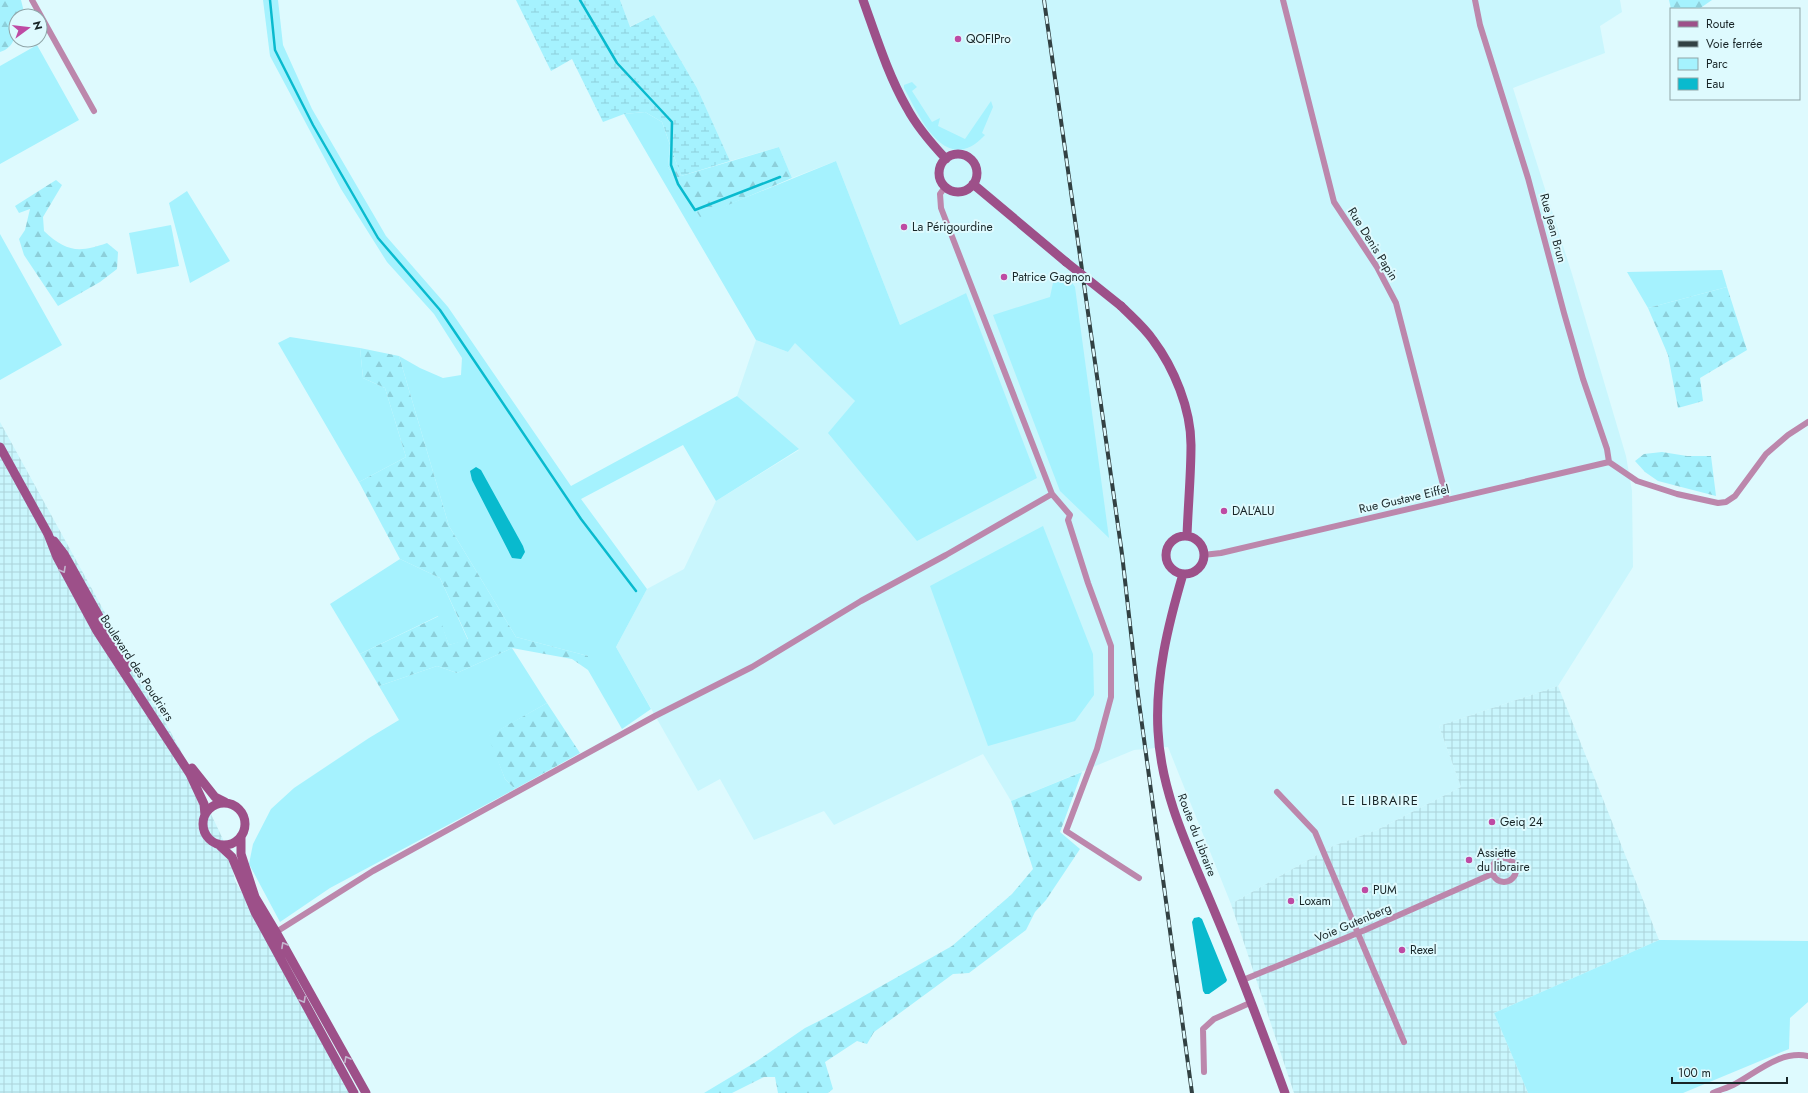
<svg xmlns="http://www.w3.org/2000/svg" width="1808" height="1093" font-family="Jost,sans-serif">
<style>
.built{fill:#c9f6fd}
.industrial{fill:url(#industrial-grid)}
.green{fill:#a5f2fe}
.forest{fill:url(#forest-firs)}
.wetland{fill:url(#wetland-marsh)}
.water{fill:#09bace}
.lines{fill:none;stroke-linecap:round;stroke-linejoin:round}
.stream{stroke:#09bace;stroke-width:2.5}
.street{stroke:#bc87ac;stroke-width:6}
.secondary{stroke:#9d5089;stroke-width:9}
.rail-casing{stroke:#324143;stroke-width:4}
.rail{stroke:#defafe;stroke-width:2.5;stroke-dasharray:8;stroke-linecap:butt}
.secondary-bridge{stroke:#9d5089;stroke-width:9}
.oneway{stroke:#c4b6cf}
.poi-dot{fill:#be4aa3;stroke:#defafe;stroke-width:1.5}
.labels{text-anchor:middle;stroke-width:4;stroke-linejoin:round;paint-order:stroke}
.poi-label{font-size:12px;fill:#182527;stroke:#defafe;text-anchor:start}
.street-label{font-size:12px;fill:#182527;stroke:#defafe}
.neighbourhood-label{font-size:13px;letter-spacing:1px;fill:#182527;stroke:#defafe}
</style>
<defs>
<pattern id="industrial-grid" width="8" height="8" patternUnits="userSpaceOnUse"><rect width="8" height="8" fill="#c9f6fd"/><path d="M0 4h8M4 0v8" fill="none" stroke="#acd3d9"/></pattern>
<pattern id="forest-firs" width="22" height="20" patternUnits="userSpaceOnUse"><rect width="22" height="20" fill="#a5f2fe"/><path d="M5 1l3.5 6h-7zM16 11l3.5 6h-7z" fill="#8dcfda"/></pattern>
<pattern id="wetland-marsh" width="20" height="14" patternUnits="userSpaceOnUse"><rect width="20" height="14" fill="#a5f2fe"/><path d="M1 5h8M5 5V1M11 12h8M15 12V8" fill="none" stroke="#8dcfda"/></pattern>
</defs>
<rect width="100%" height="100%" fill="#defafe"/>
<!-- built -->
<path class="built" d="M620 0H1620L1622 12 1600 26 1605 53 1513 88 1572 274 1626 456 1632 491 1633 567 1558 686 1439 726 1461 787 1377 830 1333 846 1231 904 1168 747 1134 750 1011 801 983 754 834 825 824 811 754 840 720 779 698 791 616 647 647 589 684 569 716 501 799 450 737 396 756 340 788 352 795 342 855 401 966 293 900 325 836 161 792 178 779 147 730 161 697 88 654 15 629 27Z"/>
<!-- industrial -->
<path class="industrial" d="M0 422 180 749 230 854 235 881 268 937 354 1093H0Z
M1558 686 1659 940 1494 1013 1528 1093H1294L1231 904 1333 846 1377 830 1461 787 1439 726Z"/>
<!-- green -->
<path class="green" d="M263 0H278L283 45 312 109 386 236 448 307 571 486 737 396 799 449 716 501 683 445 581 499 647 589 616 647 651 709 622 729 588 670V656L516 637 449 526 399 356 420 368 443 378 461 375 462 358 434 314 387 262 341 189 270 56Z
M37 45 79 120 0 164V66Z
M912 82 917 87 912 91 932 122 940 118 938 126 965 139 991 101 993 107 982 133 985 135C979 141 973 147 964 149 935 156 916 109 904 88V85Z
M645 112 662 122 670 145 668 167 700 216 836 161 900 325 966 293 1037 478 917 541 828 433 855 401 795 343 788 352 756 340 624 114Z
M187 191 230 261 190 283 169 203Z
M171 225 179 266 137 274 129 233Z
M0 234 62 345 0 380Z
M1722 270 1727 287 1648 308 1627 272Z
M1066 274 1075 287 1109 538 1060 491 993 315 1050 297 1054 278Z
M290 337 360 348 363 378 385 388 406 457 359 482 278 343Z
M1043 526 1093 654 1094 695 1075 721 988 746 930 586Z
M400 559 440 578 468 640 449 645 438 616 360 654 330 604Z
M512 648 547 703 489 736 505 779 515 789 330 888 280 922 249 864 253 844 271 809 294 788 369 738 399 720 379 686 437 666 457 673Z
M1659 940 1808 941V1002L1790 1018 1789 1049 1683 1093H1528L1494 1013Z"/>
<!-- forest -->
<path class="forest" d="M0 0H21L25 16H16C16 31 17 47 0 52Z
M1669 0H1712L1699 9H1671Z
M670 145 681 176 779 147 792 178 700 217 668 167Z
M56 180 62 185 43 217 44 231C66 252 79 253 107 243L118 252 117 269 100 282 58 306 24 255 19 239 25 230 30 209 19 213 15 206Z
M1727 287 1747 350 1700 378 1703 401 1678 408 1668 355 1648 308Z
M360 348 399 356 449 526 516 637 588 656V670L572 659 512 648 457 673 437 666 379 686 360 654 439 616 449 645 468 639 440 578 400 559 359 482 406 457 385 388 363 378Z
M1662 452 1687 456H1711L1716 496 1658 481 1645 472 1635 461 1644 454Z
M547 703 580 753 515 789 505 779 488 736Z
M1082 772 1060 832 1080 849 1046 900 1035 912 1026 930 969 973 953 974 874 1032 867 1044 857 1041 825 1062 833 1089 828 1093H778L775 1077H764L732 1093H704L754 1063 805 1028 825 1018 952 946 1012 894 1033 869 1011 801Z"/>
<!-- wetland -->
<path class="wetland" d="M516 0H620L630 27 654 15 697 88 730 161 681 176 662 122 645 112 624 114 603 122 572 59 551 71Z"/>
<!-- water -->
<path class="water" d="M476 467 481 470 523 546 525 552 521 559 512 558 472 480 470 471Z
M1199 917 1202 919 1227 980 1226 982 1209 994H1205L1203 991 1192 922 1194 918Z"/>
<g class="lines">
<!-- stream -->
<path class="stream" d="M270 0 275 50 313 125 378 238 440 310 581 519 636 591
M580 0 617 63 672 122 671 165 678 184 695 210 780 177"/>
<!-- street -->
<path class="street" d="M32 0 94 111
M1283 0 1334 202 1377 267 1396 303 1447 500
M1475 0 1480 25 1528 178 1564 313 1583 379 1607 449 1609 462
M945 187 940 194 941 208 1052 494 1070 515 1068 520 1088 583 1111 646V697L1097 749 1066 831 1139 878
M1609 462 1637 481 1677 494 1718 503 1726 502 1735 496 1766 454 1788 435 1808 422
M1203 555 1221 553 1609 462
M1277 792 1315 832 1404 1042
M1492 870a12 12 0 1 1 24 0a12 12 0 1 1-24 0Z
M273 934 373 871 655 716 752 667 861 601 946 555 1052 494
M1243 980 1365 930 1492 874
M1204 1072 1203 1029 1214 1019 1252 1002
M1713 1093C1719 1090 1727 1088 1733 1085 1756 1073 1780 1050 1808 1056"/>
<!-- secondary -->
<path class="secondary" d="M863 0C876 36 888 75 907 108 917 127 931 143 946 159
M939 173a19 19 0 1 1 38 0a19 19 0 1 1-38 0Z
M973 184 1066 262
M1121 306C1132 317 1144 327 1153 340 1174 368 1191 409 1191 445 1191 475 1188 506 1187 536
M0 447 48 534 57 557 97 631 190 774 204 804 205 815
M1166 555a19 19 0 1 1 38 0a19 19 0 1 1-38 0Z
M54 541 64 554 128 668
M1183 574C1168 625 1155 678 1158 731 1161 796 1192 856 1216 915 1241 974 1263 1033 1285 1093
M192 768 215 797 225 802
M203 824a21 21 0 1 1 42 0a21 21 0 1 1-42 0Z
M241 836V854L255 897 276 932 366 1093
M218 844 232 857 255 912 354 1093"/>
<defs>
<path id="rail" d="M1044 0 1122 554 1138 695 1192 1093"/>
</defs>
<!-- rail casing -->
<use href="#rail" class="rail-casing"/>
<!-- rail -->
<use href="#rail" class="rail"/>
<!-- secondary-bridge -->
<path class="secondary-bridge" d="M1066 262 1121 306"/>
</g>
<!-- one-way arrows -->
<defs><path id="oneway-chevron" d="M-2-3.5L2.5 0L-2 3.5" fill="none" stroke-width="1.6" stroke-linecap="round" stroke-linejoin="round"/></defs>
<g class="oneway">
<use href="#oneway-chevron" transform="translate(63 570) rotate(61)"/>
<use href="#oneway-chevron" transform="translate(284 945) rotate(-119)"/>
<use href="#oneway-chevron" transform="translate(303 1000) rotate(61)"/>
<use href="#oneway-chevron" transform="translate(347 1059) rotate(-119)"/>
</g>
<!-- markers -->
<g class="poi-dot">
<circle cx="958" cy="39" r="4"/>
<circle cx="904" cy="227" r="4"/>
<circle cx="1004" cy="277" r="4"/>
<circle cx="1224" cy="511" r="4"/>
<circle cx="1492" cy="822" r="4"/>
<circle cx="1469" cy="860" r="4"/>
<circle cx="1365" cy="890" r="4"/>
<circle cx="1291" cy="901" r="4"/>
<circle cx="1402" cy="950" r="4"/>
</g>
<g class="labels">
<!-- poi labels -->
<g class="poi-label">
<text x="966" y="43">QOFIPro</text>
<text x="912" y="231">La Périgourdine</text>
<text x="1012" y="281">Patrice Gagnon</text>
<text x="1232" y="515">DAL'ALU</text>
<text x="1500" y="826">Geiq 24</text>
<text x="1477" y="857">Assiette<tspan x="1477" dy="14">du libraire</tspan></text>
<text x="1373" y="894">PUM</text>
<text x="1299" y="905">Loxam</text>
<text x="1410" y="954">Rexel</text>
</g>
<!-- street labels -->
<g class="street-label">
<text transform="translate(1553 228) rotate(75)" y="4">Rue Jean Brun</text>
<text transform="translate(1373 244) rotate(58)" y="4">Rue Denis Papin</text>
<text transform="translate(1404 499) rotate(-13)" y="4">Rue Gustave Eiffel</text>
<text transform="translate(137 668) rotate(57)" y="4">Boulevard des Poudriers</text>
<text transform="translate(1197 835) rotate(69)" y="4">Route du Libraire</text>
<text transform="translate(1353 923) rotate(-23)" y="4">Voie Gutenberg</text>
</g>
<!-- neighbourhood labels -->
<g class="neighbourhood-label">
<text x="1380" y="805">LE LIBRAIRE</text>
</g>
</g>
<!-- legend -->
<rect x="1670" y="8" width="130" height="92" fill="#defafe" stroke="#8fa5a8"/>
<rect x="1678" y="21" width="20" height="6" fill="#9d5089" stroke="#8fa5a8"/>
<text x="1706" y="28" font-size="12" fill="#182527">Route</text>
<rect x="1678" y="41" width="20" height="6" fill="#324143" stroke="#8fa5a8"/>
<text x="1706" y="48" font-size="12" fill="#182527">Voie ferrée</text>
<rect x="1678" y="58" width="20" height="12" fill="#a5f2fe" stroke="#8fa5a8"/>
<text x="1706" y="68" font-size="12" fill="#182527">Parc</text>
<rect x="1678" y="78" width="20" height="12" fill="#09bace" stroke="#8fa5a8"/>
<text x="1706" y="88" font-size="12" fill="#182527">Eau</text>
<!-- north arrow -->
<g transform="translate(28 28) rotate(75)"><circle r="19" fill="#defafe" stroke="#8fa5a8"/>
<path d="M0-3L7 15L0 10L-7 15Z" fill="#be4aa3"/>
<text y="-6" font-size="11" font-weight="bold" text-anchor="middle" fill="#182527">N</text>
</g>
<!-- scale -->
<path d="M1672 1077v6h115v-6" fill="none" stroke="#182527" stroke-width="2"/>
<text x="1678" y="1077" font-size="12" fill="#182527" stroke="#defafe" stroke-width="3" paint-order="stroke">100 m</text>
</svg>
